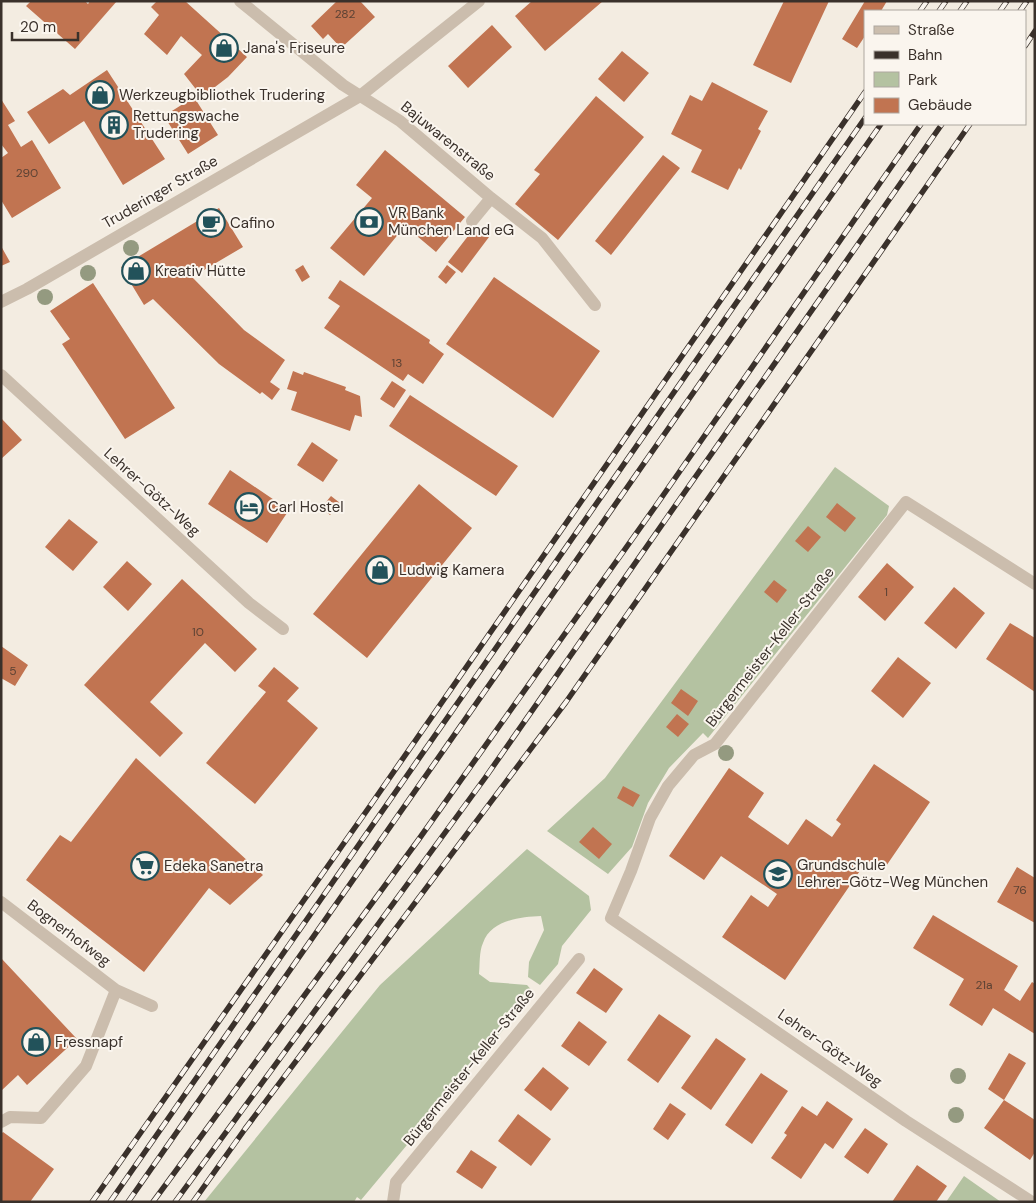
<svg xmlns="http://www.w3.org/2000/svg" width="1036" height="1203" font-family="'DM Sans',sans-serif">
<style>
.green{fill:#b4c2a1}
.building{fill:#c17451}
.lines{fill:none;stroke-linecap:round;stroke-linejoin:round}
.minor{stroke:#cbbdad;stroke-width:12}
.rail-casing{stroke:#3a312b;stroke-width:5.5}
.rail{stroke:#faf5ee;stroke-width:4;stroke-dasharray:11;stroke-linecap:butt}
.tree{fill:#949a80}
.labels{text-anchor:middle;stroke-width:4;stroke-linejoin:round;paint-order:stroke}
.number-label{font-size:12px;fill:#5c4234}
.poi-label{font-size:15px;fill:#3a312b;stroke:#faf5ee;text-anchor:start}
.street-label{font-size:15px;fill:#3a312b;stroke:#faf5ee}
</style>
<rect width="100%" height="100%" fill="#f3ece1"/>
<!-- green -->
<path class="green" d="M835 467 889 506 887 515 708 738 703 733 669 768 648 803 632 847 608 874 547 831 605 778Z
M527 849 589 896 591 910 562 946 558 964 540 985 528 977 529 962 544 930 541 916C520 917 491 920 483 943 479 951 480 965 479 974L490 982 527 985 534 993 361 1200 357 1197 354 1202H204L380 985Z
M964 1176 1001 1202H946Z"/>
<!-- building -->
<path class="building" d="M31 1H85L88 4 90 1H117L75 49 26 6Z
M157 1H185L247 57 228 77 202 97 184 74 202 55 181 36 167 55 144 34 159 15 151 7Z
M337 1H360L375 17 341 48 328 34 323 39 311 26Z
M532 1H603L545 51 515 16Z
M784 1H829L791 83 753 65Z
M865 1H887L881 11H865V36L857 48 842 39Z
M492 25 512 47 468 88 448 66Z
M622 51 649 73 624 102 598 79Z
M107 70 165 159 123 185 84 121 49 144 27 112 63 89 70 95Z
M712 82 768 111 758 129 761 131 741 170 739 168 728 190 691 172 702 150 671 134 690 95 702 101Z
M596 96 644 137 558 240 515 204 540 174 534 170Z
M194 97 218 135 188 154 164 116Z
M1 99 15 121 8 125 21 147 32 140 61 188 12 218 1 200V158L8 153 1 144Z
M385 150 465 217 436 252 405 226 364 276 330 248 372 198 356 185Z
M663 155 680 168 611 255 595 241Z
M219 208 243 247 192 277 244 330 285 360 270 382 280 389 272 400 262 392 260 394 219 364 153 299 144 305 121 267Z
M475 227 489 237 462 273 448 262Z
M1 246 10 262 1 266Z
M303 265 310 277 302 282 295 270Z
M447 265 456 272 446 284 438 277Z
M494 277 600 351 553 418 446 344Z
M340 280 430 340 429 343 444 354 423 384 408 374 403 381 324 328 340 306 328 298Z
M93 283 175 408 125 439 62 344 70 339 50 311Z
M293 371 303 375 304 372 346 387 345 390 360 396 362 417 355 415 350 431 291 410 297 392 287 389Z
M392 381 406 390 394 408 380 399Z
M410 395 518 466 496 496 389 426Z
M1 418 22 440 1 459Z
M312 442 338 460 323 482 297 465Z
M230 470 289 510 267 543 208 504Z
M419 484 472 528 367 658 313 614Z
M331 496 340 503 330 515 321 508Z
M837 503 856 518 845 532 826 517Z
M69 519 98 542 73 571 45 547Z
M808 526 821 537 808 552 795 541Z
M127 561 152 584 128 611 103 587Z
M887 563 914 587 885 621 858 597Z
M182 579 257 649 235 672 205 643 150 702 183 733 160 757 84 685Z
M774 580 787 590 777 603 764 592Z
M954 587 985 613 956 649 924 623Z
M1010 623 1035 638V692L986 659Z
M1 646 28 665 15 686 1 678Z
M898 657 931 683 903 718 871 691Z
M274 667 299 688 287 701 318 728 255 804 206 763 266 692 258 686Z
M681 689 698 701 688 716 671 703Z
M677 714 689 724 678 737 666 727Z
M136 758 263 875 230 905 209 888 144 972 26 880 60 835 71 842Z
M874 764 930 802 882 872 866 862 785 980 722 937 751 895 768 907 777 894 721 856 704 880 669 856 729 768 764 793 748 817 788 845 806 819 832 837 841 824 836 820Z
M623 786 640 795 633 807 617 798Z
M593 827 612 844 599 859 579 842Z
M1017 867 1035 878V923L997 902Z
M933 915 1018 966 1004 990 1020 1001 1032 982 1035 984V1034L993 1008 982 1026 949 1005 964 979 913 948Z
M1 958 77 1039 27 1085 18 1075 1 1091Z
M594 968 623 989 606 1013 576 993Z
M659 1014 691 1036 658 1083 627 1060Z
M579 1021 607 1042 589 1066 561 1046Z
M716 1038 746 1059 711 1110 681 1088Z
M1009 1053 1026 1063 1004 1100 988 1089Z
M543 1067 569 1088 551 1111 524 1090Z
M761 1073 788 1091 752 1144 725 1125Z
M1004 1100 1035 1120V1152L1030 1160 984 1128Z
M827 1101 853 1119 833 1149 825 1143 801 1179 771 1158 787 1135 784 1133 802 1106 817 1116Z
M670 1103 686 1114 668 1140 653 1129Z
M518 1114 551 1139 531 1166 498 1141Z
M865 1128 888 1144 868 1174 844 1157Z
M3 1132 54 1169 30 1202H1V1134Z
M471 1150 497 1167 482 1189 456 1172Z
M917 1165 947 1186 936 1202H892Z"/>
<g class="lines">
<!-- minor -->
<path class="minor" d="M240 1 343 85 400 121 491 198 542 238 595 305
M472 221 491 198
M1 302 27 289 360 96 479 1
M1 375 249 603 283 629
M1 902 116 990 152 1006
M1 1122 10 1117 41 1118 86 1066 116 990
M393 1202 396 1182 579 959
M1032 1202 906 1121 611 918 631 871 650 818 668 786 694 755 715 744 906 502 1035 584"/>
<defs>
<path id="rail" d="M920 11 927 1
M939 11 946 1
M960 11 967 1
M1000 11 1007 1
M1020 11 1027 1
M1025 46 1035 31
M92 1202 370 806 865 92
M110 1202 865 118
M128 1202 881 124
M153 1202 419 839 655 507 921 124
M175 1202 485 778 942 124
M193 1202 245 1129 566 702 970 124"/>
</defs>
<!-- rail casing -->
<use href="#rail" class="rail-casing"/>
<!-- rail -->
<use href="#rail" class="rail"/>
</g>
<!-- trees -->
<g class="tree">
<circle cx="131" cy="248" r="8"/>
<circle cx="88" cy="273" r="8"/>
<circle cx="45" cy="297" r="8"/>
<circle cx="726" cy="753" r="8"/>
<circle cx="958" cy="1076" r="8"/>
<circle cx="956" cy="1115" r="8"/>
</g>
<!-- icons -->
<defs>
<symbol id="shop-ring" viewBox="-11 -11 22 22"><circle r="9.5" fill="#faf5ee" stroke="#22525a" stroke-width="1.5"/><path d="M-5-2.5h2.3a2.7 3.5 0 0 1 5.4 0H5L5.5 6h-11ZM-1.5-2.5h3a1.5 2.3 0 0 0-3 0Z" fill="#22525a"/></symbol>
<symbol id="building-ring" viewBox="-11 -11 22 22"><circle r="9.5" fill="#faf5ee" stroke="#22525a" stroke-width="1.5"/><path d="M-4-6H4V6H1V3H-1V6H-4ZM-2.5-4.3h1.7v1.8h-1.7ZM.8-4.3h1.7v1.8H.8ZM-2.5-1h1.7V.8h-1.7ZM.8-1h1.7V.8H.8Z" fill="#22525a"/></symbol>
<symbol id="bank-ring" viewBox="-11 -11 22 22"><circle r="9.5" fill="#faf5ee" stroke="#22525a" stroke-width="1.5"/><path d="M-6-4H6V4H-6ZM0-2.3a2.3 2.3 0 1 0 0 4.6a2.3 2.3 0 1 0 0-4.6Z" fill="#22525a"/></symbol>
<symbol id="cafe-ring" viewBox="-11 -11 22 22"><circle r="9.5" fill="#faf5ee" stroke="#22525a" stroke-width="1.5"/><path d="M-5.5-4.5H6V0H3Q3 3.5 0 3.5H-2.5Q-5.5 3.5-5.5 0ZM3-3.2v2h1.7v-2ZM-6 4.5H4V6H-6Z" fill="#22525a"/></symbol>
<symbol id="hotel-ring" viewBox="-11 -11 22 22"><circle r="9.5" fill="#faf5ee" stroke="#22525a" stroke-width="1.5"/><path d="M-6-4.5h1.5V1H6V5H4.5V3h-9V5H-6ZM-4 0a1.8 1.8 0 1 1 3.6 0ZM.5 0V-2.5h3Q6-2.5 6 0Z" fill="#22525a"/></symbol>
<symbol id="supermarket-ring" viewBox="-11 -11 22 22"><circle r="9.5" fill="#faf5ee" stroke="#22525a" stroke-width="1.5"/><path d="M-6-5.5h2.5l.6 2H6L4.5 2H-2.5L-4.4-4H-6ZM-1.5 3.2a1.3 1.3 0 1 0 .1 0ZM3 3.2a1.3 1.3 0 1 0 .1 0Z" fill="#22525a"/></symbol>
<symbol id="school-ring" viewBox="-11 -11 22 22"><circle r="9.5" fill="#faf5ee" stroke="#22525a" stroke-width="1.5"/><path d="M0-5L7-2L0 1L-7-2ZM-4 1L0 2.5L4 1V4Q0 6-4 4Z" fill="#22525a"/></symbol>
</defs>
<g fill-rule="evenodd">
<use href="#shop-ring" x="208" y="32" width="32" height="32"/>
<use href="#shop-ring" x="84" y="79" width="32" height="32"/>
<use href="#building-ring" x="98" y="109" width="32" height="32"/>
<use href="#bank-ring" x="353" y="206" width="32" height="32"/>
<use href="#cafe-ring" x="195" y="207" width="32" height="32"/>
<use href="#shop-ring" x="120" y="255" width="32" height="32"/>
<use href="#hotel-ring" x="233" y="491" width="32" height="32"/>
<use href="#shop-ring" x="364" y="554" width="32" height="32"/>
<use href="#supermarket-ring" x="129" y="850" width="32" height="32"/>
<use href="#school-ring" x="762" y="858" width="32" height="32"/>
<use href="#shop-ring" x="20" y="1026" width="32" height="32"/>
</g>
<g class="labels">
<!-- number labels -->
<g class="number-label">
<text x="345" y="18">282</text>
<text x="27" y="177">290</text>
<text x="397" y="367">13</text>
<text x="886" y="596">1</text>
<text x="198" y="636">10</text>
<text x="13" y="675">5</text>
<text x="1020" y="894">76</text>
<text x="984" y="989">21a</text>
</g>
<!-- poi labels -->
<g class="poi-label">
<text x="243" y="53">Jana's Friseure</text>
<text x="119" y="100">Werkzeugbibliothek Trudering</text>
<text x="133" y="121">Rettungswache<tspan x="133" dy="17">Trudering</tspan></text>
<text x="388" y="218">VR Bank<tspan x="388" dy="17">München Land eG</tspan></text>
<text x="230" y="228">Cafino</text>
<text x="155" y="276">Kreativ Hütte</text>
<text x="268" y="512">Carl Hostel</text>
<text x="399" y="575">Ludwig Kamera</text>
<text x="797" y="870">Grundschule<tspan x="797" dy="17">Lehrer-Götz-Weg München</tspan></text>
<text x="164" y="871">Edeka Sanetra</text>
<text x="55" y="1047">Fressnapf</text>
</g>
<!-- street labels -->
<g class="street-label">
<text transform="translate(448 141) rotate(39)" y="5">Bajuwarenstraße</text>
<text transform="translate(160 192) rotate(-30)" y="5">Truderinger Straße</text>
<text transform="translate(152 492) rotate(42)" y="5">Lehrer-Götz-Weg</text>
<text transform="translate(770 647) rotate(-52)" y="5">Bürgermeister-Keller-Straße</text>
<text transform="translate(69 933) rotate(37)" y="5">Bognerhofweg</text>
<text transform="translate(830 1048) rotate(35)" y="5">Lehrer-Götz-Weg</text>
<text transform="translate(469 1067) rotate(-51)" y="5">Bürgermeister-Keller-Straße</text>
</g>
</g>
<!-- border -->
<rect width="1036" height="1203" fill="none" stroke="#3a312b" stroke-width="5"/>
<!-- legend -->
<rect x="864" y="10" width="162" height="115" fill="#faf5ee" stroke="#ada7a0"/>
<rect x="874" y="26" width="25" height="8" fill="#cbbdad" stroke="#ada7a0"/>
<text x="908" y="35" font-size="15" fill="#3a312b">Straße</text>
<rect x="874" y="51" width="25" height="8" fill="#3a312b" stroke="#ada7a0"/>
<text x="908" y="60" font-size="15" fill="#3a312b">Bahn</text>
<rect x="874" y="72" width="25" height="15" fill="#b4c2a1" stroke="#ada7a0"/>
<text x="908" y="85" font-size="15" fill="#3a312b">Park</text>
<rect x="874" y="98" width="25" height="15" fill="#c17451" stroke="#ada7a0"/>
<text x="908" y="110" font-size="15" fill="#3a312b">Gebäude</text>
<!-- scale -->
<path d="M12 32v8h66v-8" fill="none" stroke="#3a312b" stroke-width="2.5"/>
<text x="20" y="32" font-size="15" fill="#3a312b" stroke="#faf5ee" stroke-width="4" paint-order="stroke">20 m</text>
</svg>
